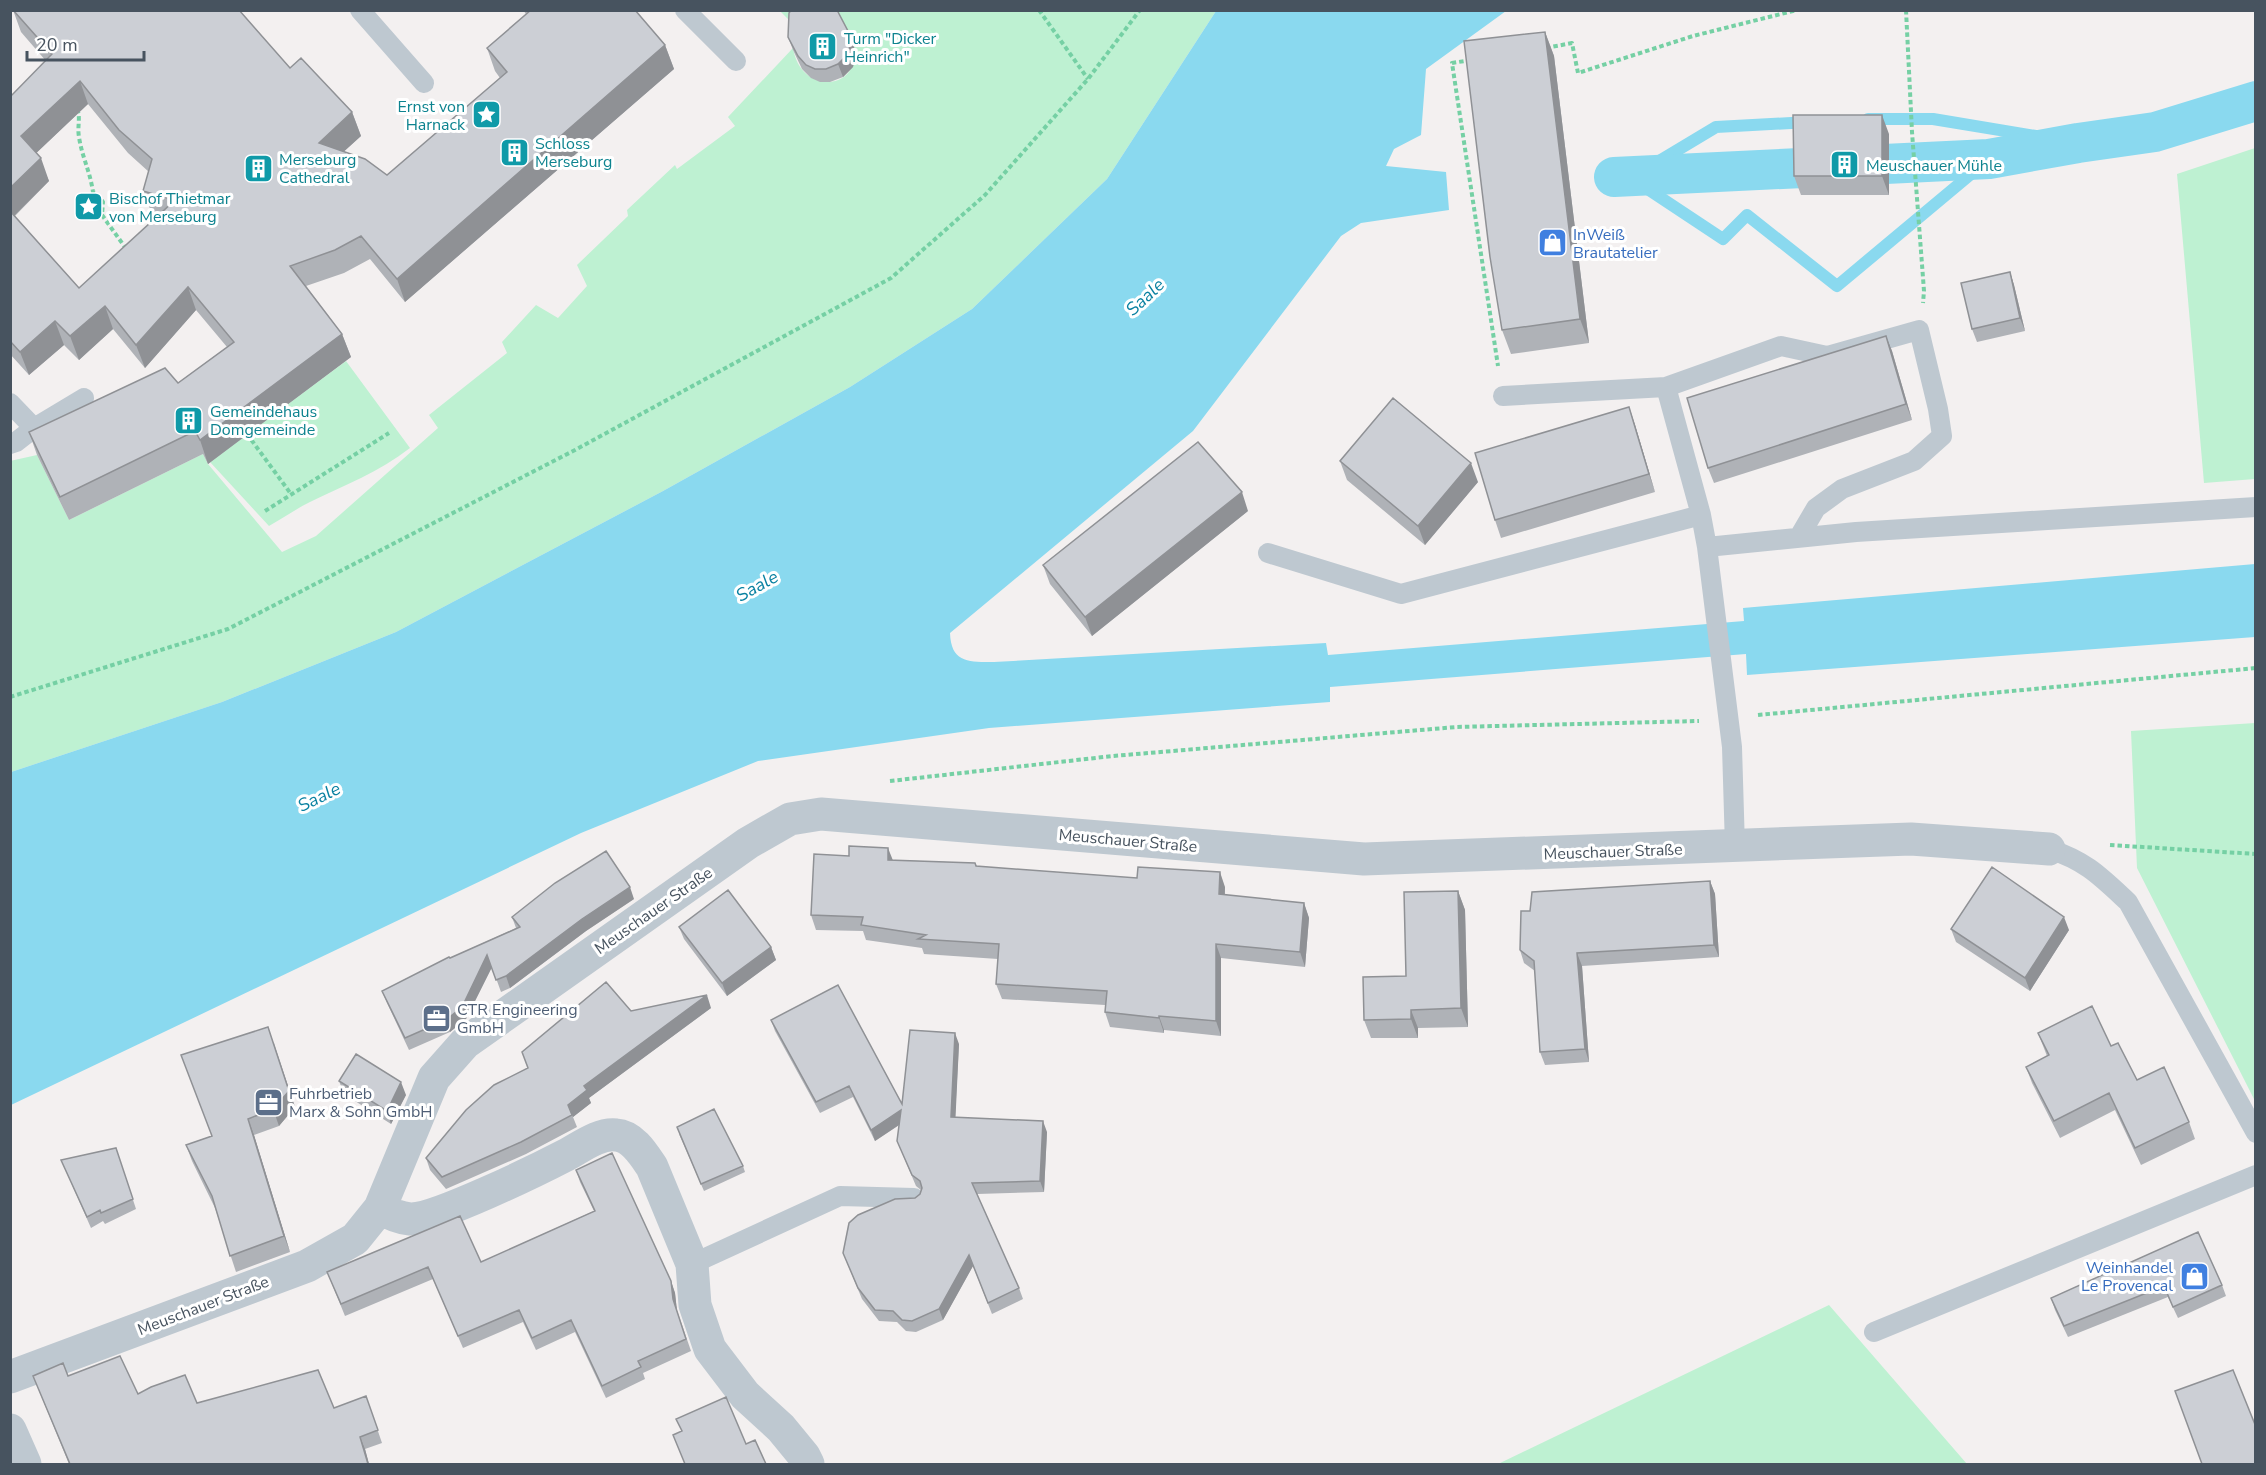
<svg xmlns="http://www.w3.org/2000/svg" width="2266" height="1475" font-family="'Nunito Sans',sans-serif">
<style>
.green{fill:#bef1d2}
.water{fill:#8ad9ef}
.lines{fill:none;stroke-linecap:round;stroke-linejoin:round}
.stream{stroke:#8ad9ef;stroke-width:12}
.canal{stroke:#8ad9ef;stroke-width:40}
.path{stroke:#75d0a4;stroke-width:4;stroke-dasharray:4.5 3;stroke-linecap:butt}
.lane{stroke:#bec8d0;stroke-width:20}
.street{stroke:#bec8d0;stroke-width:33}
.wall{fill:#afb2b7;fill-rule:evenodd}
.shaded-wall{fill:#8f9195}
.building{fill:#cccfd5;stroke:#8f9195;stroke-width:1.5}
.labels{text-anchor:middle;stroke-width:6;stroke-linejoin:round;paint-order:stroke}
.culture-label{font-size:16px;fill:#0d838f;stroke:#fff;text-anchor:start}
.shop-label{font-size:16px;fill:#366cbe;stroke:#fff;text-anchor:start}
.street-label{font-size:16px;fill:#47535f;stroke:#fff}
.service-label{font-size:16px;fill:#4e5e75;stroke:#fff;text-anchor:start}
.water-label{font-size:18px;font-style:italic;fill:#0981a1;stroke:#fff}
</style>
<rect width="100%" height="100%" fill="#f3f0f0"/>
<!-- green -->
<path class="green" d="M780 11H1216L1107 179 972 309 850 387 663 491 396 632 222 702 11 772 10 461 37 455 69 520 203 454 208 464 282 552 316 536 438 428 429 415 507 353 502 342 536 305 558 318 587 286 577 265 628 216 627 210 675 165 677 169 735 126 728 117 793 48C802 104 882 87 844 25H794Z
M2255 148V479L2204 483 2177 174Z
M346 361 410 448C379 472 345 485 310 502 296 509 283 518 269 526L210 462Z
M2255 723H2256L2255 1101 2137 868 2131 731Z
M1829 1305 1967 1464H1498Z"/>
<!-- water -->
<path class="water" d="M1216 11H1506L1426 69 1421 135 1394 149 1386 166 1446 172 1449 210 1361 223 1341 236 1193 431 950 633C951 663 969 662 994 662L1326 643 1328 655 1744 621 1743 608 2255 564V637L1747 675 1746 654 1330 687V702L989 728 758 761 581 833 11 1105V772L222 702 396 632 663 491 850 387 972 309 1107 179Z"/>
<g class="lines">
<!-- stream -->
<path class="stream" d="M1868 119H1933L2078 143
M1809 122 1716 127 1631 178 1723 239 1747 215 1837 286 1989 159"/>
<!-- canal -->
<path class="canal" d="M1614 177 1989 159 2078 143 2155 132 2256 101"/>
<!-- path -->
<path class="path" d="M1039 10 1088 79
M1906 10 1912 132 1924 291 1923 303
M1546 48 1572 43 1578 73 1693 36 1797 10
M1471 60 1452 63 1498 366
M77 109C81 117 77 127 79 137 82 157 90 171 93 192L96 193 103 202 102 215 127 250
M247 434 291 494
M265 511 389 433
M10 697 228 629 575 450 891 278 985 195 1088 79 1140 10
M1758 715 2256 668
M890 781 1113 756 1456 727 1699 721
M2110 845 2256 854"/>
<!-- lane -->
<path class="lane" d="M360 10 424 83
M685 10 736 61
M1666 387 1701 515
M1503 396 1666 387 1781 346 1827 356 1919 330 1938 409 1942 436 1914 461 1842 489 1816 508 1799 537
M10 403 34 428 84 398
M10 444 16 442 34 428
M1707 547 1732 747 1735 847
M1268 553 1401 594 1701 515 1707 547 1856 532 2256 507
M2049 849C2086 861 2100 876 2128 902L2256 1133
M692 1264 840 1196 914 1198
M1874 1332 2256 1175"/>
<!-- street -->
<path class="street" d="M380 1208C390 1214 399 1218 410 1219 435 1220 539 1169 566 1155 581 1147 599 1133 616 1135 633 1136 644 1155 652 1167L692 1264 695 1305 710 1349 745 1395 781 1428 804 1456 808 1464
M10 1377 307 1266 355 1239 380 1208 434 1078 465 1043 748 843 790 819 821 814 1364 859 1911 839 2049 849
M10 1430 25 1464"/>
</g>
<!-- wall -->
<path class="wall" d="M13 10H239L290 68 352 112 361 136 343 152 387 175 500 78 495 71 487 48 526 14 523 10H635L665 45 674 69 405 302 370 259 344 273 306 286 342 334 351 357 208 464 203 454 69 520 37 455 29 432 178 383 227 347 196 310 145 368 113 329 79 360 64 345 29 375 10 354V97L46 61 21 32ZM88 104 128 153 149 172 143 191 152 214 158 216 79 288 15 216 49 181 36 153Z
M1545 32 1554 56 1589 343 1511 354 1502 330Z
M849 33 854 46 855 58 853 67 843 77 830 82H820L811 78 802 69 793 50 788 37Z
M1889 134V195H1801L1794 176Z
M2010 272 2014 285 2025 331 1977 342 1972 329Z
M1886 336 1892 351 1912 420 1714 483 1708 468Z
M1629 407 1635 425 1655 492 1501 538 1495 520Z
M1340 461 1478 482 1425 545 1347 480Z
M1248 511 1092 636 1050 584 1043 565Z
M893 860 975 863 977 866 1225 887V895L1304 903 1309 918 1305 967 1221 958V1036L1164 1030V1033L1110 1027 1105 1012V1005L1002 999 996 984 998 959 924 954 922 948 866 940 863 931 816 930 811 915Z
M1710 881 1715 894 1719 957 1582 966 1589 1062 1545 1065 1540 1052 1535 971 1524 963 1520 950 1530 911Z
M1458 891 1465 910 1468 1027 1418 1028V1038H1371L1364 1020 1406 976Z
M634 899 586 931 510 988 501 992 492 967 466 1019 450 1032 409 1050 387 1003 382 991 450 958 516 928 512 917Z
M679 927 771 947 776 960 727 996 684 939Z
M1951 929 2069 930 2030 991 1956 942Z
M711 1008 589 1098 591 1103 573 1117 577 1127 526 1154 446 1189 430 1170 426 1158 528 1068 631 1011Z
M771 1020 902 1104 959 1044 955 1117 1047 1132 1044 1192 977 1194 1019 1288 1023 1299 992 1314 973 1266 943 1320 916 1332 906 1331 897 1322 879 1321 862 1299 843 1253 920 1194 921 1190 916 1186 897 1141 899 1125 875 1141 853 1097 820 1113 775 1031Z
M2038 1033 2137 1080 2189 1122 2195 1139 2141 1165 2115 1110 2060 1138 2032 1083 2026 1067 2047 1056Z
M274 1043 295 1107 279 1126 254 1135 290 1252 236 1272 215 1208 192 1161 186 1145 211 1136Z
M339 1081 406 1095 391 1124 344 1094Z
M679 1134 743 1166 745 1172 704 1191Z
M116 1148 136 1209 105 1224 103 1221 91 1228 61 1160Z
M576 1170 671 1281 675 1293 677 1311 691 1351 643 1373 645 1379 606 1398 575 1332 536 1350 523 1322 463 1348 433 1279 345 1316 327 1272 481 1262 594 1211 580 1182Z
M2198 1232 2222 1285 2226 1296 2178 1318 2168 1297 2068 1337 2055 1310 2051 1298Z
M33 1376H68L138 1394 197 1403 334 1408 366 1396 382 1443 365 1449 369 1464H69Z"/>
<!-- shaded-wall -->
<path class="shaded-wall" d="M1545 32 1554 56 1589 343 1580 319Z
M849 33 854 46 855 58 853 67 843 77 838 64Z
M665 45 674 69 405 302 397 279Z
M80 81 88 104 29 160 21 136Z
M352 112 361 136 327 167 319 143Z
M1882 115 1889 134V195L1882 176Z
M41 158 49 181 10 220V188Z
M2010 272 2014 285 2025 331 2020 318Z
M188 287 196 310 145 368 136 345Z
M105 306 113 329 79 360 70 336Z
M55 321 64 345 29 375 20 352Z
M342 334 351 357 208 464 200 440Z
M1886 336 1892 351 1912 420 1906 404Z
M1629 407 1635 425 1655 492 1649 474Z
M1471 463 1478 482 1425 545 1418 526Z
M1242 492 1248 511 1092 636 1085 617Z
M888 848 894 863 888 860Z
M1220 872 1225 887 1224 909 1219 894Z
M1710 881 1715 894 1719 957 1714 945Z
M630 887 634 899 586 931 510 988 506 976 582 919Z
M1458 891 1465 910 1468 1027 1461 1008Z
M1304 903 1309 918 1305 967 1300 952Z
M2064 917 2069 930 2030 991 2025 978Z
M1216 944 1221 958V1036L1216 1021Z
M771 947 776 960 727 996 722 983Z
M1577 953 1582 966 1589 1062 1585 1049Z
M487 955 492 967 466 1019 450 1032 446 1020Z
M707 995 711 1008 589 1098 591 1103 573 1117 568 1105 584 1086Z
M1411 1010 1418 1028V1038L1411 1019Z
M1159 1016 1164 1030V1033L1159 1018Z
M268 1027 295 1107 279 1126 273 1109Z
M955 1033 959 1044 955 1128 951 1117Z
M401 1082 406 1095 391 1124 387 1111Z
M901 1110 905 1121 875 1141 871 1130Z
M248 1119 254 1135 290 1252 284 1236Z
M1043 1121 1047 1132 1044 1192 1040 1181Z
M969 1255 973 1266 943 1320 939 1309Z
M671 1281 675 1293 677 1311 691 1351 673 1299Z
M360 1437 365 1449 369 1464H368Z"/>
<!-- building -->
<path class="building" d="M13 10H239L290 68 301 58 352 112 319 143 365 159 387 175 507 72 487 48 531 10H635L665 45 397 279 361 236 335 250 290 266 342 334 200 440 195 431 60 497 29 432 165 368 178 383 234 342 188 287 136 345 105 306 70 336 55 321 20 352 10 341V211L79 288 175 200 143 191 152 159 119 130 80 81 21 136 41 158 10 188V97L52 54Z
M791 10H837L849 33 850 45 848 54 838 64 826 69H815L806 65 798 56 788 37 789 13Z
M1545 32 1580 319 1502 330 1490 257 1464 41Z
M1793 115H1882V176H1794Z
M2010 272 2020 318 1972 329 1961 283Z
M1886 336 1906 404 1708 468 1687 398Z
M1393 398 1471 463 1418 526 1340 461Z
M1629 407 1649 474 1495 520 1475 453Z
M1198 442 1242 492 1085 617 1043 565Z
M849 846 888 848V860L975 863 976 866 1137 878 1138 867 1220 872 1219 894 1304 903 1300 952 1216 944V1021L1159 1016V1018L1105 1012 1107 991 996 984 999 944 918 939 926 935 861 925 863 917 811 915 814 854 849 856Z
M606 851 630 887 582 919 506 976 496 980 487 955 462 1007 446 1020 405 1038 382 991 449 957 450 958 520 927 512 917 555 883Z
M1992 867 2064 917 2025 978 1951 929Z
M1710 881 1714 945 1577 953 1585 1049 1540 1052 1534 961 1520 950 1521 911H1530L1532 892Z
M728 890 771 947 722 983 679 927Z
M1458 891 1461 1008 1411 1010V1019L1364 1020 1363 977 1406 976 1404 892Z
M606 982 631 1011 707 995 584 1086 587 1090 568 1105 572 1115 521 1142 442 1177 426 1158 466 1110 494 1085 528 1068 522 1052Z
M838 985 902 1104 910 1030 955 1033 951 1117 1043 1121 1040 1181 972 1183 1019 1288 988 1303 969 1255 939 1309 912 1321 902 1320 893 1311 875 1310 858 1288 843 1253 849 1223 858 1215 895 1199 915 1198 920 1194 922 1188 920 1181 912 1175 897 1141 901 1110 871 1130 849 1086 816 1102 771 1020Z
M2092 1006 2111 1046 2118 1043 2137 1080 2164 1067 2189 1122 2135 1148 2109 1093 2054 1121 2026 1067 2049 1055 2038 1033Z
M268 1027 289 1091 273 1109 248 1119 284 1236 230 1256 212 1196 186 1145 212 1136 181 1055Z
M356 1054 401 1082 387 1111 339 1081Z
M714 1109 743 1166 701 1184 677 1127Z
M116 1148 133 1199 101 1213 100 1210 87 1217 61 1160Z
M612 1153 671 1281 673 1299 686 1339 638 1361 641 1367 602 1386 571 1320 532 1338 519 1310 458 1336 428 1267 341 1304 327 1272 460 1216 481 1262 595 1211 576 1170Z
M2198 1232 2222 1285 2173 1307 2164 1286 2064 1326 2051 1298Z
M120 1356 138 1394 151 1387 185 1375 197 1403 318 1370 334 1408 366 1396 378 1430 360 1437 368 1464H70L33 1376 63 1363 68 1376Z
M2233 1370 2256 1427V1464H2202L2175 1391Z
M726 1397 746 1444 755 1440 766 1464H685L673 1435 682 1431 676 1419Z"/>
<!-- icons -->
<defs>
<symbol id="building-square" viewBox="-11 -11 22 22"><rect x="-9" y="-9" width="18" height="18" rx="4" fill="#0f9aa8" stroke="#fff"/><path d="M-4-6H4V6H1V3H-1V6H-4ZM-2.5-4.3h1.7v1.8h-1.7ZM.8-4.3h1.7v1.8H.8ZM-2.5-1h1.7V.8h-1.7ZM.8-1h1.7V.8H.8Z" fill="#fff"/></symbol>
<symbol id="sight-square" viewBox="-11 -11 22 22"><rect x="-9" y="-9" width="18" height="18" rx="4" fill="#0f9aa8" stroke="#fff"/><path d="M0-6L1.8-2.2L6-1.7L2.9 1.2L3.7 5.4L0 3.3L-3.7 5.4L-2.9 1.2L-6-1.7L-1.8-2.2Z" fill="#fff"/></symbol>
<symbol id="shop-square" viewBox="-11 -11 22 22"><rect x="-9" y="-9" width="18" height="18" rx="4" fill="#3f7fe0" stroke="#fff"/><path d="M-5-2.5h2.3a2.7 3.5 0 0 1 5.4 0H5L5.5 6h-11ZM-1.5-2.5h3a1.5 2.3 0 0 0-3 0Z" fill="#fff"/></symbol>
<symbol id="office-square" viewBox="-11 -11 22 22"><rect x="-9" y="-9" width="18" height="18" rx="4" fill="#5c6f8a" stroke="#fff"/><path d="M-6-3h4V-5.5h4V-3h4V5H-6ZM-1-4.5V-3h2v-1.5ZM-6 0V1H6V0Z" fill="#fff"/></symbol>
</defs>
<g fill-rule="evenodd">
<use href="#building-square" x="806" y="30" width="33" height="33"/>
<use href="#sight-square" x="470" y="98" width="33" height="33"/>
<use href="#building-square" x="498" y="136" width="33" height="33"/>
<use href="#building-square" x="1828" y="148" width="33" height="33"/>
<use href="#building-square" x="242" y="152" width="33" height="33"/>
<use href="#sight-square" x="72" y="190" width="33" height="33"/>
<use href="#shop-square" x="1536" y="226" width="33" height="33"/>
<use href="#building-square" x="172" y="404" width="33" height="33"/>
<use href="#office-square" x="420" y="1002" width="33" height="33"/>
<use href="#office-square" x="252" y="1086" width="33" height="33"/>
<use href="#shop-square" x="2178" y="1260" width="33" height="33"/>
</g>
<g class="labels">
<!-- culture labels -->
<g class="culture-label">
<text x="844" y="44">Turm "Dicker<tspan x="844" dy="18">Heinrich"</tspan></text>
<text x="465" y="112" text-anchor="end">Ernst von<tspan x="465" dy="18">Harnack</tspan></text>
<text x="535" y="149">Schloss<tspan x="535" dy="18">Merseburg</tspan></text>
<text x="279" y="165">Merseburg<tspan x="279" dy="18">Cathedral</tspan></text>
<text x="1866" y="171">Meuschauer Mühle</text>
<text x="109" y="204">Bischof Thietmar<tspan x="109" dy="18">von Merseburg</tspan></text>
<text x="210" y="417">Gemeindehaus<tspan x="210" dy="18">Domgemeinde</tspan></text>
</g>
<!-- shop labels -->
<g class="shop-label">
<text x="1573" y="240">InWeiß<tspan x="1573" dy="18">Brautatelier</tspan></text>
<text x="2173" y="1273" text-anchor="end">Weinhandel<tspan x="2173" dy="18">Le Provencal</tspan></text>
</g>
<!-- street labels -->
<g class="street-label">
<text transform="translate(1128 840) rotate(5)" y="6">Meuschauer Straße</text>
<text transform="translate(1613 851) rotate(-2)" y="6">Meuschauer Straße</text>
<text transform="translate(653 910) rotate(-35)" y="6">Meuschauer Straße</text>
<text transform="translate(203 1305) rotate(-21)" y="6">Meuschauer Straße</text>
</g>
<!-- service labels -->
<g class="service-label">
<text x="457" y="1015">CTR Engineering<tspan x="457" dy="18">GmbH</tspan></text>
<text x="289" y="1099">Fuhrbetrieb<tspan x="289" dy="18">Marx &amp; Sohn GmbH</tspan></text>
</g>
<!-- water labels -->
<g class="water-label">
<text transform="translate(1145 297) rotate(-43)" y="6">Saale</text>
<text transform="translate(757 586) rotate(-29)" y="6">Saale</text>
<text transform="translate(319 797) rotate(-26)" y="6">Saale</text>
</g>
</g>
<!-- border -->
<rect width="2266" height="1475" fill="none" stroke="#47535f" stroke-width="24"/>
<!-- scale -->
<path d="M27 51v9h117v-9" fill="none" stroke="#47535f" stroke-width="3"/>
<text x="36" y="51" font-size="18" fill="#47535f" stroke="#ffffff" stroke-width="4.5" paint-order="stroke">20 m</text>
</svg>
